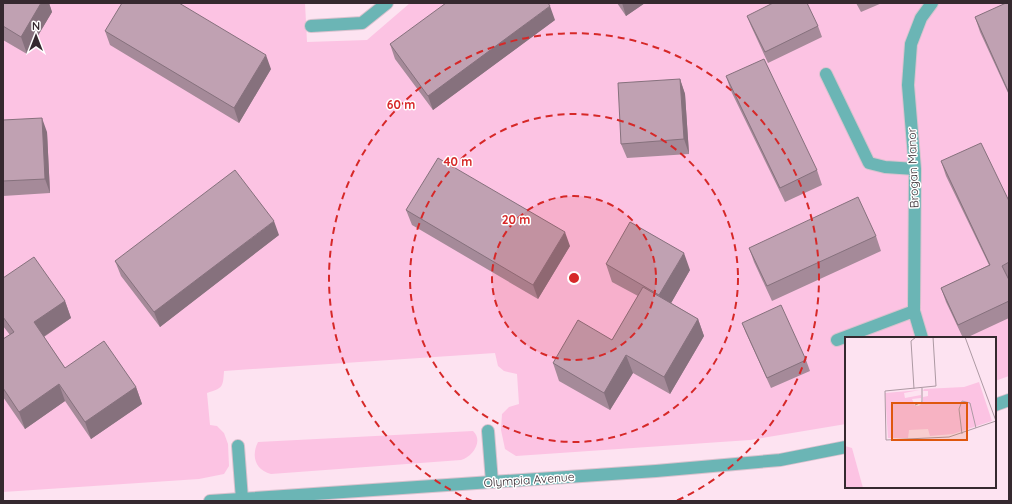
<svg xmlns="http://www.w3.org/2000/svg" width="1012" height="504" font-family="Quicksand,sans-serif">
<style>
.green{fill:#fcc3e3}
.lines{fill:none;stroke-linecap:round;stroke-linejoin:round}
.lane-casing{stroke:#d9c2ce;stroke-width:14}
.street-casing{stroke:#d9c2ce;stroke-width:14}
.lane{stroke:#6bb5b5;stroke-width:12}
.street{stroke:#6bb5b5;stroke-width:12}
.wall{fill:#a58a99}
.shaded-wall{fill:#86717d}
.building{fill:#c0a1b2;stroke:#86717d}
.ring{fill:none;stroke:#d62828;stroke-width:2;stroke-dasharray:7 5}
.labels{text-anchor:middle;stroke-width:3;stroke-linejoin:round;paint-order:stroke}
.street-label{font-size:12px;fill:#35292f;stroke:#fff}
.inset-road{fill:none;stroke:#ad99a3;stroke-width:1}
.view{fill:#df570e;fill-opacity:0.15;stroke:#df570e;stroke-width:2}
.inset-edge{fill:none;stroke:#35292f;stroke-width:2}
.centre{fill:#d62828;stroke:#fff;stroke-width:2}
.ring-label{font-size:12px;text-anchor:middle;font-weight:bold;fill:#d62828;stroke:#fff;stroke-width:3;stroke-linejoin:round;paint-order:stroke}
</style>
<rect width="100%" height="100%" fill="#fde3f1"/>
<!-- green -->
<path class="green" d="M3 3H305L307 42 367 40 410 3H1009V376L995 381V338H846V424L750 440 516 456 505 449 501 430 502 414 509 407 519 404 517 374 504 371 498 366 495 353 224 371C223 387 223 388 207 393L210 425 217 426 224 433 228 444 229 466 224 474 199 479 3 492Z
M473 431C484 441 472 457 461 460L271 474C255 470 251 456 258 442Z"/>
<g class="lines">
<defs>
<path id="lane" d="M311 26 362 23 387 3
M826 74 869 163 885 167 915 169
M922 338 914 311 915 169 908 85 911 44 921 18 932 3
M837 340 914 311
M488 431 492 482
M238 446 242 499"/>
<path id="street" d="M995 405 1009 400
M210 501 656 471 780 460 846 447"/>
</defs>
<!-- lane casing -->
<use href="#lane" class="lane-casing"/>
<!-- street casing -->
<use href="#street" class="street-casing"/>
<!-- lane -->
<use href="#lane" class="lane"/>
<!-- street -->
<use href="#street" class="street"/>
</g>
<!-- wall -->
<path class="wall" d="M3 3H49L52 12 27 54 3 40Z
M617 3H645L626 16Z
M856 3H882L861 12Z
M1009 3V95L980 32 975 17Z
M747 16 818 26 822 37 768 63 751 26Z
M555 20 433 110 395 59 390 44Z
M105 31 271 69 239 123 110 45Z
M726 76 817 170 822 185 785 202 731 91Z
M680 79 685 94 689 154 627 158 621 144Z
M3 120 47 132 50 193 3 196Z
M941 161 1009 201V318L966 338H963L946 302 941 288 989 265 946 176Z
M406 210 570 246 538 299 412 225Z
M279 235 160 327 121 276 115 261Z
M876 236 881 251 772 301 754 262 749 248Z
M606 264 690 270 671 303 698 319 704 336 670 394 633 373 610 410 559 381 553 363 612 340 638 296 612 282Z
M3 278 65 301 71 318 44 337 65 368 136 387 142 404 91 439 65 401 25 429 3 397V339L10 335 3 326Z
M742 323 806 360 810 371 771 388 746 333Z"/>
<!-- shaded-wall -->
<path class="shaded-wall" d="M41 3H49L52 12 27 54 21 37Z
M622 3H645L626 16Z
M550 6 555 20 433 110 428 96Z
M266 55 271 69 239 123 234 108Z
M680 79 685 94 689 154 684 139Z
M42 118 47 132 50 193 45 179Z
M274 221 279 235 160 327 154 312Z
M565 232 570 246 538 299 533 285Z
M684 253 690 270 666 312 659 295Z
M65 301 71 318 40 339 34 322Z
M698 319 704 336 670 394 664 377Z
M626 355 633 373 610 410 604 393Z
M59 384 65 401 25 429 19 412Z
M136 387 142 404 91 439 85 422Z"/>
<!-- building -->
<path class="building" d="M3 3H41L21 37 3 26Z
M122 3H179L266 55 234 108 105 31Z
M446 3H548L550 6 428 96 390 44Z
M773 3H807L818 26 765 52 747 16Z
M1006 3H1009V93L975 17Z
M764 59 817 170 780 188 726 76Z
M680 79 684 139 621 144 618 83Z
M42 118 45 179 3 181V120Z
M981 143 1009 201V262L1002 266 1009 280V301L958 325 941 288 990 265 941 161Z
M438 158 565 232 533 285 406 210Z
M235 170 274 221 154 312 115 261Z
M858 197 876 236 767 286 749 248Z
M630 222 684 253 659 295 606 264Z
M34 257 65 301 34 322 65 368 104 341 136 387 85 422 59 384 19 412 3 388V339L14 332 3 317V278Z
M643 287 698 319 664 377 626 355 604 393 553 363 578 320 612 340Z
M781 305 806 360 767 378 742 323Z"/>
<!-- distance rings -->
<circle cx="574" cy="278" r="82" fill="#d62828" fill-opacity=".12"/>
<g class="ring">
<circle cx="574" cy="278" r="82"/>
<circle cx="574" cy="278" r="164"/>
<path d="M472 501A245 245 0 1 1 676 501"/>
</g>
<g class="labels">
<!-- street labels -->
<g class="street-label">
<text transform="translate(913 168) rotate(-92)" y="4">Brogan Manor</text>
<text transform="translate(529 480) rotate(-4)" y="4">Olympia Avenue</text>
</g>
</g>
<!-- overview -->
<g transform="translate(845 337)">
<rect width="151" height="151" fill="#fde3f1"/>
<path d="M134 45 147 84 108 97 85 99 83 92 64 93 63 101H43L40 56 75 53 59 56 60 61 76 58V61L67 62 70 69H74L78 65V60L83 59V54H78L79 52 119 50ZM0 109 7 111 18 151H0Z" fill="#fcc3e3"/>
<path class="inset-road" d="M88 0 91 49 40 54 41 103 104 100 151 84M120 0 151 84M69 52 66 4 71 0M70 68 77 65V51M117 97 114 72 117 64 125 66 131 91"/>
<path class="view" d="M47 66H122V103H47Z"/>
<rect width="151" height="151" class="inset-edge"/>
</g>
<circle cx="574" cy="278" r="6" class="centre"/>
<g class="ring-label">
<text x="401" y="109">60 m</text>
<text x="458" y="166">40 m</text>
<text x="516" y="224">20 m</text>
</g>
<!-- border -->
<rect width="1012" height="504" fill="none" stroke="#35292f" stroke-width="8"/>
<!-- north arrow -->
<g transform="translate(36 36)" stroke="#ffffff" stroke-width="3" paint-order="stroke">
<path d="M0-3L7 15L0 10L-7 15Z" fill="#35292f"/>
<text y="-6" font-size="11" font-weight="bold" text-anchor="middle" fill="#35292f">N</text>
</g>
</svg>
